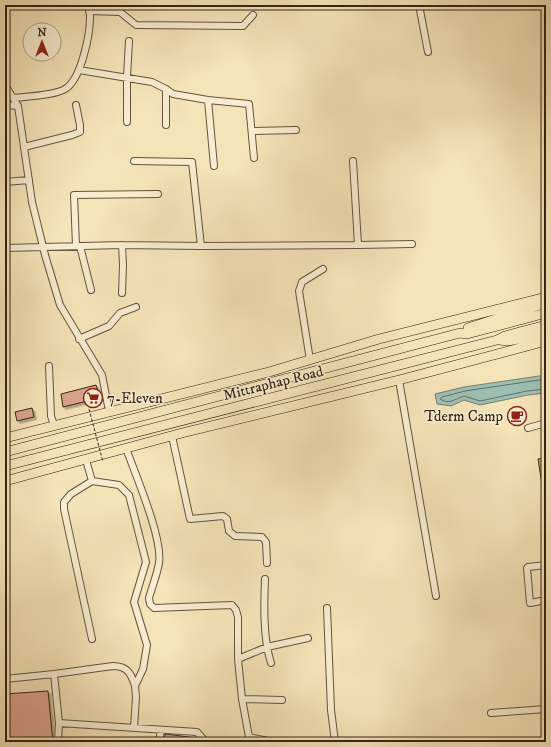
<svg xmlns="http://www.w3.org/2000/svg" width="551" height="747" font-family="'IM FELL DW Pica',serif">
<style>
.water{fill:#9dbeb3;stroke:#738075}
.lines{fill:none;stroke-linecap:round;stroke-linejoin:round}
.shore{stroke:#687165;stroke-width:1}
.building{fill:#dca48e;stroke:#332417;filter:url(#shadow)}
.minor-casing{stroke:#64543f;stroke-width:8}
.highway-casing{stroke:#332417;stroke-width:10}
.minor{stroke:#f8edd1;stroke-width:6}
.highway{stroke:#f5e4b8;stroke-width:9}
.path-bridge{stroke:#332417;stroke-width:1;stroke-dasharray:3 2;stroke-linecap:butt}
.labels{text-anchor:middle;stroke-width:3;stroke-linejoin:round;paint-order:stroke}
.street-label{font-size:15px;fill:#332417;stroke:#f8edd1}
.poi-label{font-size:15px;fill:#332417;stroke:#f8edd1;text-anchor:start}
</style>
<defs>
<filter id="shadow"><feDropShadow dx="2.5" dy="2.5" stdDeviation="0" flood-color="#0004"/></filter>
</defs>
<rect width="100%" height="100%" fill="#f5e4b8"/>
<filter id="stains"><feTurbulence type="fractalNoise" baseFrequency=".005" numOctaves="4"/><feColorMatrix values="0 0 0 0 .2 0 0 0 0 .09 0 0 0 0 .02 0 0 0 .5 -.17"/></filter>
<radialGradient id="worn" r=".72"><stop offset=".6" stop-color="#630" stop-opacity="0"/><stop offset="1" stop-color="#630" stop-opacity=".3"/></radialGradient>
<!-- water -->
<path class="water" d="M546 375V393L528 395 480 405 464 400 451 406 437 404 435 394 464 387Z"/>
<g class="lines">
<!-- shore -->
<path class="shore" d="M546 379 465 391 442 397 440 399C449 405 455 399 464 396L480 401 527 391 546 389"/>
</g>
<!-- building -->
<path class="building" d="M96 385 100 398 63 407 61 394Z
M32 408 34 417 17 421 15 412Z
M546 458V491H543L538 459Z
M48 691 53 742H5V694Z
M165 734 197 738 200 742H164Z"/>
<g class="lines">
<defs>
<path id="minor" d="M419 5 428 52
M89 11 120 12 136 25 243 26 253 15
M79 70 152 82 166 89 173 94 208 100 249 104 254 158
M5 85 18 106 32 202 45 255 60 305 102 375 108 406
M13 98C28 96 53 96 65 89 81 80 90 35 90 17 90 13 89 9 89 5
M208 100 214 166
M5 105 18 106
M127 122V77L129 41
M166 125V89
M252 131 296 130
M24 147 72 135 80 132V125L76 105
M134 161 192 162 201 246
M5 182 29 180
M122 245 123 265 122 293
M358 245 412 244
M76 246 74 195 158 194
M80 246 91 290
M5 248 122 245 201 246 358 245 353 161
M79 339 109 326 120 313 136 307
M310 360 299 291 302 282 323 269
M49 366 51 416 54 425
M399 380 436 596
M528 428 546 423
M172 436 190 519 223 516 227 519 229 531 235 536 262 537 266 542 267 563
M126 448C135 474 163 538 159 563 157 575 152 587 149 598L150 604 154 608 232 605 236 610 238 617V659L242 699 249 737 273 742
M86 460 92 481 119 485 129 495 146 562 134 602 147 645 143 669 135 686 136 697 134 728
M92 481 71 494 64 502V509L92 639
M546 565 528 567 527 568 530 603 546 600
M265 579C264 604 263 639 271 663
M327 608 331 710 335 742
M238 659 267 647 308 638
M54 674 59 723 197 732 206 742
M5 679 54 674 113 666C127 666 131 673 135 686
M242 699 282 700
M491 713 546 709
M58 742 59 723
M159 742 161 730"/>
<path id="highway" d="M468 328 546 303
M500 340 507 341 546 334
M5 438 269 372 379 339 546 297
M5 452 460 333 467 334 546 313
M5 466 497 340 505 336 546 325
M5 481 182 433 399 380 546 341"/>
</defs>
<!-- minor casing -->
<use href="#minor" class="minor-casing"/>
<!-- highway casing -->
<use href="#highway" class="highway-casing"/>
<!-- minor -->
<use href="#minor" class="minor"/>
<!-- highway -->
<use href="#highway" class="highway"/>
<!-- path-bridge -->
<path class="path-bridge" d="M89 409 103 462"/>
</g>
<!-- icons -->
<defs>
<symbol id="supermarket-ring" viewBox="-11 -11 22 22"><circle r="9.5" fill="#f8edd1" stroke="#8f2418" stroke-width="1.5"/><path d="M-6-5.5h2.5l.6 2H6L4.5 2H-2.5L-4.4-4H-6ZM-1.5 3.2a1.3 1.3 0 1 0 .1 0ZM3 3.2a1.3 1.3 0 1 0 .1 0Z" fill="#8f2418"/></symbol>
<symbol id="cafe-ring" viewBox="-11 -11 22 22"><circle r="9.5" fill="#f8edd1" stroke="#8f2418" stroke-width="1.5"/><path d="M-5.5-4.5H6V0H3Q3 3.5 0 3.5H-2.5Q-5.5 3.5-5.5 0ZM3-3.2v2h1.7v-2ZM-6 4.5H4V6H-6Z" fill="#8f2418"/></symbol>
</defs>
<g fill-rule="evenodd">
<use href="#supermarket-ring" x="82" y="387" width="22" height="22"/>
<use href="#cafe-ring" x="506" y="405" width="22" height="22"/>
</g>
<g class="labels">
<!-- street labels -->
<g class="street-label">
<text transform="translate(273 383) rotate(-14)" y="5">Mittraphap Road</text>
</g>
<!-- poi labels -->
<g class="poi-label">
<text x="107" y="403">7-Eleven</text>
<text x="503" y="421" text-anchor="end">Tderm Camp</text>
</g>
</g>
<!-- margin -->
<rect width="551" height="747" fill="none" stroke="#f5e4b8" stroke-width="20"/>
<rect x="6" y="6" width="539" height="735" fill="none" stroke="#332417" stroke-width="2"/>
<rect x="10" y="10" width="531" height="727" fill="none" stroke="#332417"/>
<!-- north arrow -->
<g transform="translate(42 42)"><circle r="19" fill="#f8edd1" stroke="#a99d87"/>
<path d="M0-3L7 15L0 10L-7 15Z" fill="#8f2418"/>
<text y="-6" font-size="11" font-weight="bold" text-anchor="middle" fill="#332417">N</text>
</g>
<rect width="100%" height="100%" filter="url(#stains)"/>
<rect width="100%" height="100%" fill="url(#worn)"/>
</svg>
